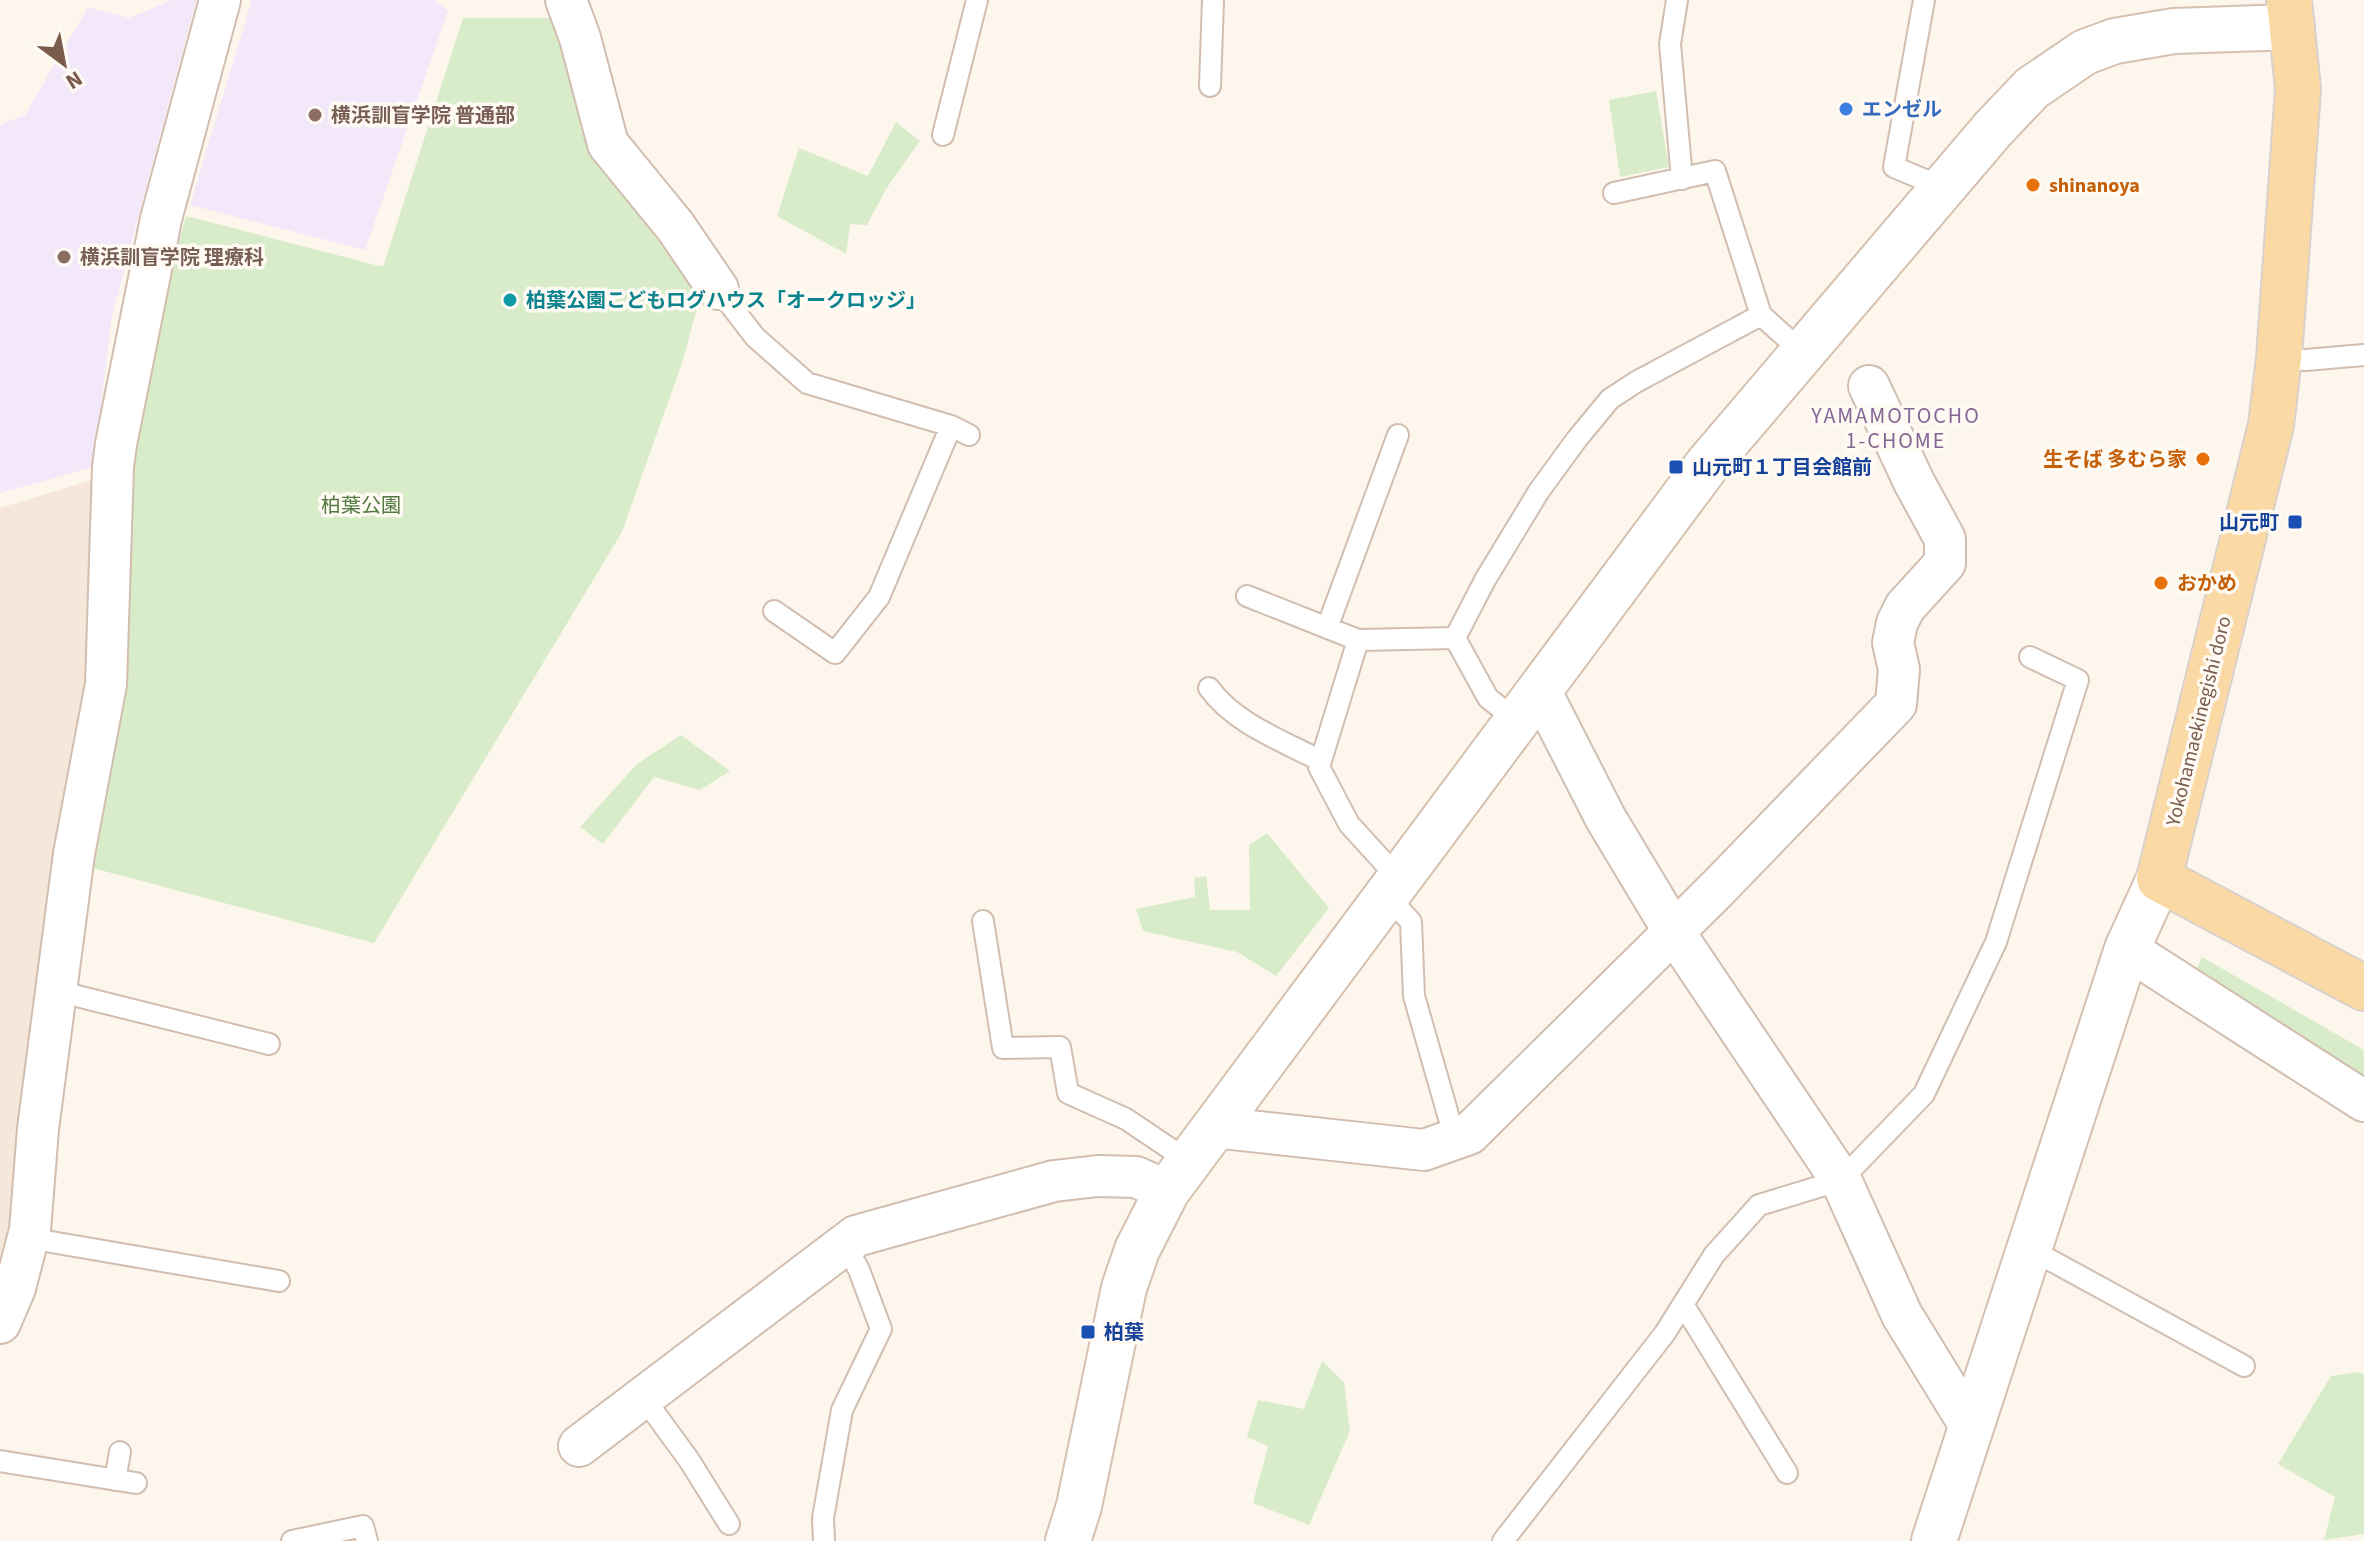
<svg xmlns="http://www.w3.org/2000/svg" width="2364" height="1541" font-family="'Source Sans 3','Noto Sans JP',sans-serif">
<style>
.residential{fill:#f5e8da}
.education{fill:#f3e8fa}
.green{fill:#d8ecc9}
.lines{fill:none;stroke-linecap:round;stroke-linejoin:round}
.lane-casing{stroke:#d1beb0;stroke-width:24}
.street-casing{stroke:#d1beb0;stroke-width:44}
.secondary-casing{stroke:#d6c0b0;stroke-width:48}
.primary-casing{stroke:#dad1cd;stroke-width:48}
.lane{stroke:#fff;stroke-width:20}
.street{stroke:#fff;stroke-width:40}
.secondary{stroke:#fff;stroke-width:44}
.primary{stroke:#fbd9a5;stroke-width:44}
.shop-dot{fill:#3f7fe0;stroke:#fffaf3;stroke-width:3}
.education-dot{fill:#8d6e63;stroke:#fffaf3;stroke-width:3}
.food-dot{fill:#e8710a;stroke:#fffaf3;stroke-width:3}
.culture-dot{fill:#0f9aa8;stroke:#fffaf3;stroke-width:3}
.transit-dot{fill:#1a4fb4;stroke:#fffaf3;stroke-width:3}
.labels{text-anchor:middle;stroke-width:7;stroke-linejoin:round;paint-order:stroke}
.shop-label{font-size:20px;font-weight:bold;fill:#366cbe;stroke:#fffaf3;text-anchor:start}
.education-label{font-size:20px;font-weight:bold;fill:#785e54;stroke:#fffaf3;text-anchor:start}
.food-label{font-size:20px;font-weight:bold;fill:#c56008;stroke:#fffaf3;text-anchor:start}
.culture-label{font-size:20px;font-weight:bold;fill:#0d838f;stroke:#fffaf3;text-anchor:start}
.transit-label{font-size:20px;font-weight:bold;fill:#164399;stroke:#fffaf3;text-anchor:start}
.park-label{font-size:20px;fill:#537a41;stroke:#fffaf3}
.street-label{font-size:20px;fill:#7a5c4d;stroke:#fffaf3}
.neighbourhood-label{font-size:22px;letter-spacing:2px;fill:#846695;stroke:#fffaf3}
</style>
<rect width="100%" height="100%" fill="#fdf6ec"/>
<!-- residential -->
<path class="residential" d="M102 477 98 684 0 1301V508Z"/>
<!-- education -->
<path class="education" d="M172 0H196L111 320 94 467 0 493V125L25 115 88 7 129 18Z
M252 0H434L448 11 365 250 190 205Z"/>
<!-- green -->
<path class="green" d="M463 18H551L607 170 700 298 682 363 622 532 374 943 89 867 122 498 140 384 186 216 383 267Z
M1656 91 1669 167 1620 177 1609 100Z
M896 122 920 141 886 189 867 225 850 224 846 254 777 216 799 148 868 176Z
M681 735 730 771 700 790 654 777 603 844 580 827 637 764Z
M1267 833 1329 908 1276 976 1237 952 1143 931 1136 909 1195 897 1194 878 1206 876 1210 910H1250L1249 845Z
M2202 957 2364 1050V1082L2195 973Z
M1322 1361 1344 1382 1350 1431 1309 1525 1253 1503 1268 1446 1247 1437 1258 1400 1304 1409Z
M2359 1372 2364 1375V1534L2324 1540 2335 1497 2278 1464 2331 1376Z"/>
<g class="lines">
<defs>
<path id="lane" d="M1677 0 1670 44 1682 179
M1924 0 1894 167 1944 188
M1210 86 1213 0
M943 135 977 0
M1614 193 1715 171 1761 315 1802 352
M718 289 755 337 807 383 951 426 969 435
M2279 358 2306 360 2364 355
M1247 596 1358 640 1455 638 1488 698 1516 720
M774 611 835 653 879 597 951 426
M1327 628 1398 435
M1455 638 1485 580 1539 491 1577 439 1610 399 1636 382 1761 315
M1358 640 1319 767 1349 824 1399 879
M1209 688C1235 724 1283 741 1321 761
M1386 894 1411 922 1414 996 1455 1139
M983 921 1003 1048 1060 1047 1068 1093 1126 1119 1187 1160
M57 991 269 1044
M28 1238 279 1281
M2030 1249 2244 1366
M1683 1304 1787 1473
M643 1397 689 1460 729 1524
M0 1461 136 1483
M115 1480 120 1452
M292 1541 363 1526 367 1541
M824 1541 823 1518 842 1410 881 1329 859 1270 844 1242
M1503 1541 1665 1333 1714 1255 1759 1205 1841 1180 1924 1094 1996 942 2078 680 2030 657"/>
<path id="street" d="M566 0 580 38 608 144 675 226 718 289
M1540 690 1606 819 1674 932 1841 1180 1902 1315 1972 1429
M2127 949 2364 1101
M1213 1127 1424 1150 1469 1134 1717 889 1896 704 1899 669 1893 643 1897 623 1905 607 1945 563V539L1914 482 1869 386
M0 1323 15 1288 30 1230 38 1129 74 854 106 684 113 467 116 444 161 219 220 0
M579 1446 856 1236 1054 1181 1098 1176 1136 1177 1167 1191"/>
<path id="secondary" d="M1068 1541 1079 1506 1124 1288 1137 1250 1167 1191 1707 465 1993 129 2032 88 2085 52 2115 41 2174 31 2292 27
M1934 1541 2127 949 2159 879"/>
<path id="primary" d="M2289 0 2298 89 2279 358 2271 425 2159 879 2364 988"/>
</defs>
<!-- lane casing -->
<use href="#lane" class="lane-casing"/>
<!-- street casing -->
<use href="#street" class="street-casing"/>
<!-- secondary casing -->
<use href="#secondary" class="secondary-casing"/>
<!-- primary casing -->
<use href="#primary" class="primary-casing"/>
<!-- lane -->
<use href="#lane" class="lane"/>
<!-- street -->
<use href="#street" class="street"/>
<!-- secondary -->
<use href="#secondary" class="secondary"/>
<!-- primary -->
<use href="#primary" class="primary"/>
</g>
<!-- markers -->
<circle class="shop-dot" cx="1846" cy="109" r="8"/>
<g class="education-dot">
<circle cx="315" cy="115" r="8"/>
<circle cx="64" cy="257" r="8"/>
</g>
<g class="food-dot">
<circle cx="2033" cy="185" r="8"/>
<circle cx="2203" cy="459" r="8"/>
<circle cx="2161" cy="583" r="8"/>
</g>
<circle class="culture-dot" cx="510" cy="300" r="8"/>
<g class="transit-dot">
<rect x="1668" y="459" width="16" height="16" rx="4"/>
<rect x="2287" y="514" width="16" height="16" rx="4"/>
<rect x="1080" y="1324" width="16" height="16" rx="4"/>
</g>
<g class="labels">
<!-- shop labels -->
<g class="shop-label">
<text x="1862" y="116">エンゼル</text>
</g>
<!-- education labels -->
<g class="education-label">
<text x="331" y="122">横浜訓盲学院 普通部</text>
<text x="80" y="264">横浜訓盲学院 理療科</text>
</g>
<!-- food labels -->
<g class="food-label">
<text x="2049" y="192">shinanoya</text>
<text x="2187" y="466" text-anchor="end">生そば 多むら家</text>
<text x="2177" y="590">おかめ</text>
</g>
<!-- culture labels -->
<g class="culture-label">
<text x="526" y="307">柏葉公園こどもログハウス「オークロッジ」</text>
</g>
<!-- transit labels -->
<g class="transit-label">
<text x="1692" y="474">山元町１丁目会館前</text>
<text x="2279" y="529" text-anchor="end">山元町</text>
<text x="1104" y="1339">柏葉</text>
</g>
<!-- park labels -->
<g class="park-label">
<text x="361" y="512">柏葉公園</text>
</g>
<!-- street labels -->
<g class="street-label">
<text transform="translate(2198 721) rotate(-76)" y="7">Yokohamaekinegishi doro</text>
</g>
<!-- neighbourhood labels -->
<g class="neighbourhood-label">
<text x="1896" y="423">YAMAMOTOCHO<tspan x="1896" dy="25">1-CHOME</tspan></text>
</g>
</g>
<!-- north arrow -->
<g transform="translate(64 64) rotate(148)" stroke="#fffaf3" stroke-width="6" paint-order="stroke">
<path d="M0-6L14 30L0 20L-14 30Z" fill="#7a5c4d"/>
<text y="-12" font-size="22" font-weight="bold" text-anchor="middle" fill="#7a5c4d">N</text>
</g>
</svg>
